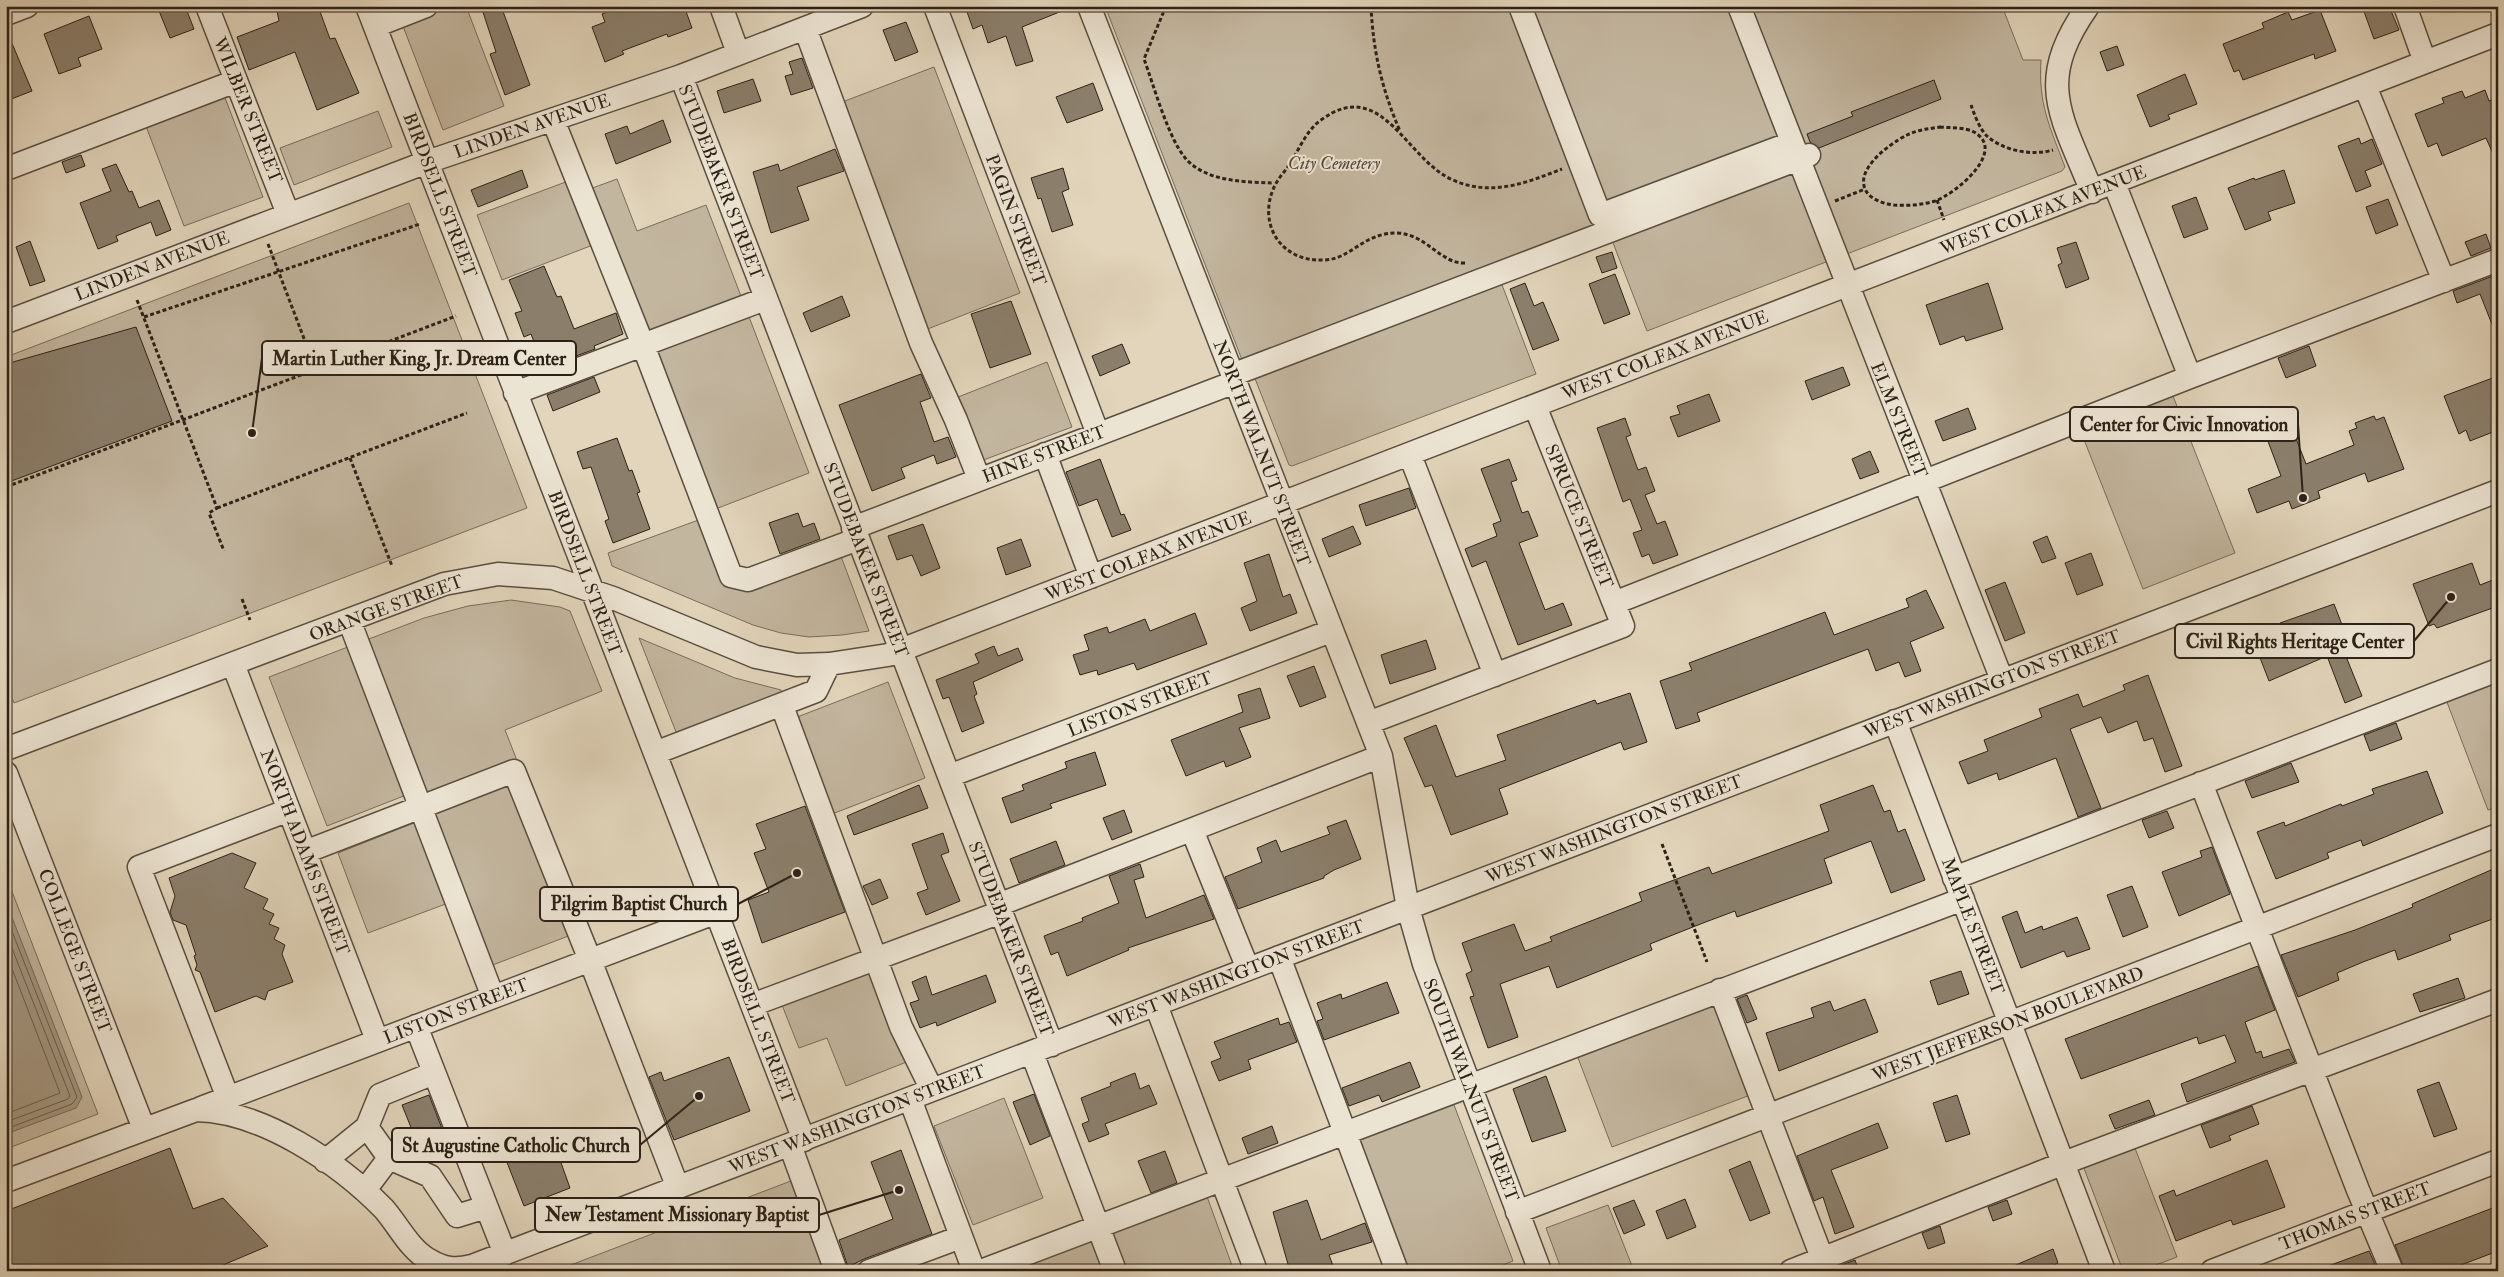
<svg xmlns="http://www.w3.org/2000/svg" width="2504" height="1277" font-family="'IM FELL Double Pica',serif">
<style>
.green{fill:#c3b69f;stroke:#786c5b}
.water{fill:#a49883;stroke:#746858}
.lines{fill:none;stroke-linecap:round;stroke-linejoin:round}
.shore{stroke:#685c4d;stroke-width:1}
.building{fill:#8b7f6c;stroke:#2c2117}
.minor-casing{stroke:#5a4e40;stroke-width:25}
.path{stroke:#2c2117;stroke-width:3;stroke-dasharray:4 2.5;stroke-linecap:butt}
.minor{stroke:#ece4d3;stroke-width:22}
.labels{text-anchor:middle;stroke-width:4;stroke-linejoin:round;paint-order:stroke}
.street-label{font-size:18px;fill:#2c2117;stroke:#ece4d3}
.park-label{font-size:18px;font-style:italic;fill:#524639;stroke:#ece4d3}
.leader{fill:none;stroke:#2c2117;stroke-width:2}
.callout-dot{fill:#2c2117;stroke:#ece4d3;stroke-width:2}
.callout{fill:#ece4d3;stroke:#2c2117;stroke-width:2}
.callout-label{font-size:19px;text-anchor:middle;font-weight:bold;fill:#2c2117}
</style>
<rect width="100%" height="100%" fill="#e2d5bb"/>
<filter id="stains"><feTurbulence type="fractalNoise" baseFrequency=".004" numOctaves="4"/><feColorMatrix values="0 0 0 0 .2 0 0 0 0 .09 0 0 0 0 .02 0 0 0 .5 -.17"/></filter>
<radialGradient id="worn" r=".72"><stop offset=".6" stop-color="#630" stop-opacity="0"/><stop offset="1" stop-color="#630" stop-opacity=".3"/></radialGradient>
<!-- green -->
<path class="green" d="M440 6H466L504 106 443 130 401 21Z
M1105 6H2002L2023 60H2041C2038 104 2050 127 2065 167L2062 171 1647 331 1610 235 1244 365Z
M934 67 1020 293 925 330 837 104Z
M222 90 263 197 184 226 144 121Z
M378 111 392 147 294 185 280 148Z
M617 179 637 231 706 205 809 473 713 510 587 190Z
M571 180 598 243 502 280 477 215Z
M409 203 527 508 14 703 6 683V357Z
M1499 277 1536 374 1292 466 1289 465 1252 371Z
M1047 362 1072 427 978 462 953 399Z
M2171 391 2235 553 2143 589 2079 427Z
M704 518 725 578 839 551 869 631 842 635 809 637 781 633 753 625 612 566 608 553Z
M511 600 560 607 570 611 602 691 505 730 584 930 477 971 451 902 368 933 338 853 429 817 419 790 327 826 269 677 424 618 468 606Z
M639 638 735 678 781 690 784 697 678 737Z
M2498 677V807L2488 810 2445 697Z
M888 682 925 778 827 816 792 719Z
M6 876 98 1114 6 1149Z
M872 965 909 1061 846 1086 827 1038 799 1048 780 1000Z
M1716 996 1753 1094 1612 1147 1575 1050Z
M1451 1097 1513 1261 1488 1271H1403L1352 1135Z
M1004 1098 1043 1198 973 1225 934 1126Z
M2133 1143 2177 1257 2140 1271H2123L2082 1163Z
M796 1179 830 1271H555Z
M1205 1191 1234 1271H995Z
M1608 1205 1634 1271H1562L1546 1228Z"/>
<!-- water -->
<path class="water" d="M6 902 82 1097 76 1108 6 1134Z"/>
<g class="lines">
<!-- shore -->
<path class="shore" d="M6 916 77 1097 72 1104 6 1129
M6 933 70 1096 68 1099 6 1122
M6 953 60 1093 6 1114"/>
</g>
<!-- building -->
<path class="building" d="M157 6H185L194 29 170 38Z
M276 6H318L330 39 335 38 359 93 317 110 295 52 249 70 237 37 279 21Z
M481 6H501L530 85 505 95 490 54 496 52Z
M623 6H684L692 28 668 37 667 34 622 51 624 54 605 62 592 27 605 22 602 14Z
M965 6H1071L1072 7 1022 27 1033 61 1016 66 1006 36 988 43 982 25 973 29Z
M2362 6H2389L2399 30 2374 39Z
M2320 10 2336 51 2315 59 2314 54 2243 80 2239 70 2234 72 2223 44 2264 28 2262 23 2288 12 2292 20Z
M89 16 102 49 78 58 81 66 59 74 44 34Z
M906 22 918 52 895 61 883 30Z
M6 29 32 91 6 101Z
M2117 46 2124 65 2107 71 2100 52Z
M802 58 813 88 791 95 785 76 793 74 789 62Z
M2185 74 2197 104 2168 115 2170 119 2150 127 2137 95Z
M753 79 761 101 724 113 717 91Z
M1934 80 1941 99 1819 148 1810 142 1807 134 1853 116 1851 112Z
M1093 83 1103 110 1067 123 1056 97Z
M2485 90 2489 101 2498 98V165L2486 138 2442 156 2437 143 2428 147 2415 114 2444 103 2442 98 2462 91 2465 98Z
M663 120 671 142 616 164 605 134 627 126 630 134Z
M2359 138 2361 144 2372 139 2382 164 2365 171 2371 186 2356 192 2338 146Z
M835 149 844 171 797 187 809 220 771 233 753 172 778 164 780 171Z
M81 155 85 166 66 173 62 162Z
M116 164 129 192 132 191 139 208 159 200 171 230 156 236 151 222 116 236 118 241 98 249 80 203 111 191 102 169Z
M1063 168 1069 189 1062 192 1073 225 1052 232 1041 198 1038 199 1031 178Z
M522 170 528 187 478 207 471 190Z
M2284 170 2295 203 2268 212 2271 220 2245 230 2228 188 2254 178 2255 180Z
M2196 197 2208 229 2184 238 2172 206Z
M2388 199 2398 225 2376 234 2366 207Z
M2486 234 2491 248 2471 256 2465 242Z
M30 241 45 281 30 286 16 247Z
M2076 242 2089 279 2066 288 2058 265 2062 263 2057 248Z
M1612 252 1617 268 1602 273 1596 257Z
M544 266 557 297 561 296 574 329 616 313 623 334 594 346 595 349 544 368 531 334 524 337 515 313 522 311 509 280Z
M1615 274 1630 314 1604 324 1589 284Z
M2493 276 2498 289 2497 337 2480 294 2457 303 2453 291Z
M1525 283 1534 306 1543 302 1559 340 1533 350 1510 289Z
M1988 283 2003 329 1966 341 1964 336 1940 345 1926 305Z
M842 296 850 316 811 332 803 313Z
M1011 301 1031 354 990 368 971 314Z
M136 327 172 421 6 483V364Z
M1122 344 1130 363 1100 376 1092 356Z
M2309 346 2316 366 2286 378 2278 358Z
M1843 367 1850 385 1812 400 1805 381Z
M921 374 931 398 920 402 934 442 948 437 956 457 937 464 934 455 901 468 905 478 872 491 839 405Z
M2498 376V430L2470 441 2466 430 2459 434 2444 396Z
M594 377 600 392 553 411 547 395Z
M1709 394 1720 421 1678 437 1670 417 1680 414 1677 406Z
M1968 408 1976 429 1943 441 1935 421Z
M2285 410 2306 464 2354 445 2349 431 2357 428 2355 423 2374 416 2376 420 2384 417 2404 469 2368 482 2365 473 2318 491 2320 498 2292 509 2289 501 2257 513 2248 489 2281 476 2260 420Z
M1625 418 1631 435 1626 437 1638 470 1646 467 1655 491 1645 495 1657 524 1665 521 1678 555 1653 564 1649 554 1642 557 1633 533 1642 530 1630 499 1623 502 1597 428Z
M617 438 629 471 632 470 640 492 637 493 650 529 613 543 605 521 609 519 591 467 583 469 577 452Z
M1870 451 1879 472 1860 479 1852 459Z
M1100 459 1121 515 1124 514 1131 530 1112 537 1097 499 1079 506 1066 472Z
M1509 459 1517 480 1511 482 1522 513 1528 511 1538 536 1519 543 1545 610 1563 603 1572 625 1518 645 1486 561 1472 567 1465 549 1497 536 1493 524 1501 521 1481 469Z
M1409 488 1416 508 1366 526 1359 505Z
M798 513 803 527 814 523 820 539 780 554 769 523Z
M923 524 940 568 921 576 912 555 897 560 888 536Z
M1353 526 1361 544 1329 557 1322 539Z
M2047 536 2056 558 2042 563 2033 542Z
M1021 539 1031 566 1006 575 997 548Z
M2091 553 2103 585 2077 595 2065 563Z
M1269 554 1283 597 1290 594 1297 613 1250 631 1241 608 1257 601 1244 563Z
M2472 563 2480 585 2498 578V606L2437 628 2434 624 2429 626 2413 584Z
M2005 582 2025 633 2005 641 1985 590Z
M1926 590 1944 628 1910 642 1921 671 1905 677 1899 662 1876 671 1868 649 1697 713 1700 721 1676 729 1660 681 1692 670 1689 663 1825 612 1834 635 1909 607 1906 599Z
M2334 604 2354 656 2347 659 2362 696 2345 703 2327 656 2269 681 2252 637 2281 627 2280 623Z
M1195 613 1207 644 1137 670 1134 663 1098 675 1097 670 1080 675 1073 655 1089 650 1084 635 1107 627 1109 633 1145 619 1150 631Z
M1426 640 1436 669 1390 684 1381 655Z
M994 646 998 656 1018 648 1023 660 973 682 977 694 974 696 984 723 962 732 949 697 943 699 936 680 979 663 975 654Z
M1314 666 1326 697 1300 707 1287 676Z
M2148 675 2182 766 2165 772 2153 738 2144 741 2137 721 2108 733 2101 717 2070 729 2101 808 2078 817 2056 758 1999 780 1997 773 1968 784 1959 762 1988 751 1984 740 2042 717 2039 709 2078 694 2083 707 2125 690 2123 685Z
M1260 688 1270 718 1239 728 1251 757 1226 767 1224 761 1186 776 1171 740 1243 712 1238 695Z
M1630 693 1647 742 1624 750 1621 742 1499 789 1508 814 1451 835 1432 785 1425 787 1404 738 1436 725 1456 777 1506 760 1497 735 1595 700 1597 704Z
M2396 723 2402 739 2370 751 2364 735Z
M1095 752 1106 785 1050 804 1052 808 1011 823 1002 798 1024 790 1022 785 1067 768 1065 762Z
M2291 763 2299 782 2252 798 2245 781Z
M2427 771 2443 813 2363 846 2361 840 2327 853 2329 858 2276 879 2257 832 2284 822 2285 826 2341 804 2342 806 2374 794 2372 789Z
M919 785 928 808 854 835 847 816Z
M1873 785 1884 812 1890 810 1898 832 1905 829 1925 880 1891 893 1871 841 1824 859 1832 883 1737 917 1735 911 1703 923 1650 944 1652 950 1557 988 1549 966 1500 984 1518 1037 1488 1048 1470 997 1474 996 1466 974 1472 971 1462 943 1514 924 1525 951 1552 941 1550 937 1642 901 1639 893 1709 867 1712 874 1829 831 1820 805Z
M805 806 845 912 762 943 748 900 769 892 754 853 766 849 756 824Z
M1124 810 1132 832 1112 840 1103 818Z
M2167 811 2174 828 2149 838 2142 820Z
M1346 820 1361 859 1334 870 1324 876V878L1238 909 1225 877 1262 862 1257 848 1276 840 1281 852 1330 834 1327 827Z
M943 833 949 852 941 855 960 901 926 915 917 893 928 889 912 844Z
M1056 841 1065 865 1019 883 1010 859Z
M2212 847 2230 894 2179 916 2162 872 2202 857 2200 851Z
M232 853 256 863 244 888 268 899 263 909 274 914 269 924 279 928 274 939 285 945 282 954 293 982 268 991 265 1000 256 996 215 1012 200 972 195 970 197 965 194 956 196 955 186 925 173 920 170 912 175 896 169 878Z
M1140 864 1144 877 1134 880 1146 918 1204 895 1214 919 1128 948 1129 950 1067 976 1058 952 1051 955 1044 936 1083 921 1082 918 1119 903 1109 876Z
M2498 867V917L2449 935 2451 940 2398 960 2395 950 2363 962 2337 973 2339 980 2298 997 2281 955 2355 930 2413 907 2412 904Z
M880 879 888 898 872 905 863 886Z
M2132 886 2148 927 2123 937 2107 895Z
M2017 911 2025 933 2042 926 2043 930 2077 917 2090 949 2067 957 2064 951 2021 968 2002 917Z
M2258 966 2275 1010 2245 1022 2256 1053 2261 1051 2263 1058 2289 1049 2295 1062 2187 1102 2181 1084 2236 1062 2225 1035 2199 1044 2197 1037 2081 1079 2065 1039Z
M1961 971 1969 994 1938 1005 1930 981Z
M986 975 996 1002 937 1026 936 1022 920 1028 910 1003 919 1000 912 982 926 976 932 995Z
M2458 978 2465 998 2420 1012 2413 994Z
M1387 982 1399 1013 1324 1040 1317 1021 1323 1019 1317 1003 1341 994 1342 999Z
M1747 995 1757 1019 1747 1023 1737 999Z
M1865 999 1878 1032 1779 1071 1766 1033 1814 1017 1811 1008 1830 1001 1834 1011Z
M1278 1018 1280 1025 1289 1022 1297 1042 1248 1060 1251 1069 1219 1081 1211 1062 1221 1058 1214 1042Z
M729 1057 750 1111 674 1140 649 1077 661 1072 664 1081Z
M1410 1062 1420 1087 1382 1102 1379 1095 1349 1106 1342 1088Z
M1135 1073 1140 1089 1149 1085 1157 1104 1105 1124 1109 1134 1089 1142 1082 1124 1089 1121 1081 1098 1111 1086 1110 1083Z
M1546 1076 1566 1131 1532 1142 1513 1089Z
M2439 1082 2457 1129 2434 1137 2417 1090Z
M1034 1094 1050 1136 1030 1145 1013 1102Z
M429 1095 448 1144 422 1155 402 1105Z
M1957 1095 1970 1134 1946 1142 1933 1103Z
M2149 1100 2155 1115 2115 1129 2109 1115Z
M2252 1106 2259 1124 2229 1136 2231 1140 2210 1148 2201 1125Z
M1878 1123 1888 1148 1831 1170 1854 1227 1835 1234 1823 1197 1814 1201 1797 1156Z
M1272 1126 1278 1143 1248 1154 1242 1138Z
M549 1129 570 1188 524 1206 501 1147Z
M170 1148 193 1209 223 1198 268 1246 209 1271H6V1211Z
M901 1150 932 1234 864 1259 848 1267 839 1240 893 1219 871 1162Z
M1165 1151 1177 1183 1151 1193 1138 1161Z
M2267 1160 2285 1207 2233 1225 2231 1220 2176 1241 2159 1196 2174 1190 2176 1196Z
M1750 1161 1770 1213 1750 1221 1729 1170Z
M1685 1199 1696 1227 1667 1239 1656 1211Z
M1307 1200 1321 1240 1365 1223 1372 1242 1329 1255 1335 1271H1290L1273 1212Z
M1634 1200 1645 1225 1624 1234 1613 1208Z
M2007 1200 2012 1214 1993 1221 1988 1207Z
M2498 1206V1251L2445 1271H2405L2395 1245Z
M1940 1226 1945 1243 1928 1249 1922 1233Z
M2053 1249 2058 1263 2054 1265 2056 1271H2002Z
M2369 1251 2378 1271H2320V1269Z
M1855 1260 1859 1271H1840L1839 1266Z"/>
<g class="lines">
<defs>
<path id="minor" d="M207 6 288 214
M367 6 804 1140
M721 6 738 53
M935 6 1098 434
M1089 6 1381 756 1408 908 1424 964 1540 1271
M1520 6 1600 215 1791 143
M1739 6 2002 680
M2088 6C2034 83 2061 114 2092 192
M2405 6 2425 62
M6 14 27 6
M375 26 426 6
M805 28 921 343 956 420 979 479
M681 76 1052 1045
M2365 86 2444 281
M553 120 643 345 731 576 748 580 858 539
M6 169 236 81
M2114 183 2190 377
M6 322 427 162 681 76 862 6
M1232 375 1809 155
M515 393 765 299
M1045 454 1091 577
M1410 455 1495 675
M853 528 1235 382
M1614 603 2190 377 2498 260
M349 620 493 997
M233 664 377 1040
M782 706 901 1027 932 1090
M1895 721 2104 1271
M1368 723 1623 626 1535 406
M6 749 444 584 498 574 553 578 613 598 756 657 797 665 829 664 888 655 2498 34
M655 753 816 691 829 664
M6 773 144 1129
M949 776 1331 631
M2201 783 2358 1190 2392 1271
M1192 830 1248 969
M305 852 514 771 590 960 678 1188
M1954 878 2498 670
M998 905 1381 756
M1279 957 1397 1271
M1720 990 1827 1271
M752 1005 1001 912
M1156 1005 1256 1271
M416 1026 505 1254
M1032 1053 1115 1271
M228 1098 139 867 289 810
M910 1099 974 1271
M201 1108 717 912
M367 1127 380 1095 434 1073
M790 1145 836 1271
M389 1158 430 1176 457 1216 486 1207
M325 1161 367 1127 389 1158 365 1190
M6 1181 196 1110C262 1111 339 1163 384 1209 398 1225 410 1250 429 1260 444 1269 455 1270 472 1266L2498 491
M1517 1212 2498 835
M869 1271 961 1237
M981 1271 1963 899
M1791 1271 2077 1158 2498 1000
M2212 1271 2498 1161"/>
</defs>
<!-- minor casing -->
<use href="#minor" class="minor-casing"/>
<!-- path -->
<path class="path" d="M1166 6 1144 59C1154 86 1168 138 1186 159 1207 182 1245 182 1274 183
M1371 6C1373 51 1382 90 1400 131
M1971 105C1975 116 1980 130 1988 137 2005 151 2032 156 2053 150
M1940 127C1950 128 1965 127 1974 132 2008 151 1955 194 1935 201 1922 205 1907 206 1894 205 1885 204 1876 201 1869 195 1849 173 1889 144 1907 135 1917 130 1928 129 1940 127Z
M1937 200 1944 220
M1835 201 1865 189
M268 244 316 370
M1465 263C1441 264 1427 235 1398 233 1364 232 1351 259 1325 260 1272 263 1252 209 1284 172 1297 156 1304 132 1321 120 1382 75 1406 160 1453 180 1491 197 1526 183 1562 169
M137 300 217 508 209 513 224 551
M144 317 420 224
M350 458 392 566
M6 487 456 316
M217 508 467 413
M242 599 250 620
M1662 844 1707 962"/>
<!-- minor -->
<use href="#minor" class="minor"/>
</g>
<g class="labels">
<!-- street labels -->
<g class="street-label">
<text transform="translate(248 110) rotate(68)" y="6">WILBER STREET</text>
<text transform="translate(532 126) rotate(-19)" y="6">LINDEN AVENUE</text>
<text transform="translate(721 182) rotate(69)" y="6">STUDEBAKER STREET</text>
<text transform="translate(440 195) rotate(69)" y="6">BIRDSELL STREET</text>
<text transform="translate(2043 210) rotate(-21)" y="6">WEST COLFAX AVENUE</text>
<text transform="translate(1016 220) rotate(69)" y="6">PAGIN STREET</text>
<text transform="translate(152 266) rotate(-21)" y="6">LINDEN AVENUE</text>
<text transform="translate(1665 355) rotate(-21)" y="6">WEST COLFAX AVENUE</text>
<text transform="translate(1899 420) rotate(68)" y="6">ELM STREET</text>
<text transform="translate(1262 453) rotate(69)" y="6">NORTH WALNUT STREET</text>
<text transform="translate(1044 454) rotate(-21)" y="6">HINE STREET</text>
<text transform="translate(1579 516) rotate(68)" y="6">SPRUCE STREET</text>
<text transform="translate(1148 556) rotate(-21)" y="6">WEST COLFAX AVENUE</text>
<text transform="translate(866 560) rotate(69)" y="6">STUDEBAKER STREET</text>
<text transform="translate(585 573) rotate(69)" y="6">BIRDSELL STREET</text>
<text transform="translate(386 608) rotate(-20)" y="6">ORANGE STREET</text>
<text transform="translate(1992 684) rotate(-21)" y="6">WEST WASHINGTON STREET</text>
<text transform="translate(1140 704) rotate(-21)" y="6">LISTON STREET</text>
<text transform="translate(1614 829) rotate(-21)" y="6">WEST WASHINGTON STREET</text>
<text transform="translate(305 852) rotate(69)" y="6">NORTH ADAMS STREET</text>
<text transform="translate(1973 926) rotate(69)" y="6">MAPLE STREET</text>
<text transform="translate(1011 939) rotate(69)" y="6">STUDEBAKER STREET</text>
<text transform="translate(75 951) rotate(69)" y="6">COLLEGE STREET</text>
<text transform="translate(1236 974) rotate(-21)" y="6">WEST WASHINGTON STREET</text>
<text transform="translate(456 1011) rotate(-21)" y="6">LISTON STREET</text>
<text transform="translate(758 1021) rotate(69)" y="6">BIRDSELL STREET</text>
<text transform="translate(2008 1024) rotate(-21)" y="6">WEST JEFFERSON BOULEVARD</text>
<text transform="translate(1471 1090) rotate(69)" y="6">SOUTH WALNUT STREET</text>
<text transform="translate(857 1119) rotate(-21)" y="6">WEST WASHINGTON STREET</text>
<text transform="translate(2355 1216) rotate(-21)" y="6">THOMAS STREET</text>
</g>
<!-- park labels -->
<g class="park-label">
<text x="1334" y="169">City Cemetery</text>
</g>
</g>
<!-- callouts -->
<path class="leader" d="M252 433L262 358M2303 498L2298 424M2451 597L2414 641M797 873L738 904M699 1096L640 1145M899 1190L819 1215"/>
<g class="callout-dot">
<circle cx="252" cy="433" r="5"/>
<circle cx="2303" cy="498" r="5"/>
<circle cx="2451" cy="597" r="5"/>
<circle cx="797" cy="873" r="5"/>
<circle cx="699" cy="1096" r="5"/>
<circle cx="899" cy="1190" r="5"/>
</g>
<g class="callout">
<rect x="262" y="341" width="314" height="34" rx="5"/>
<rect x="2070" y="407" width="228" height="34" rx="5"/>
<rect x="2175" y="624" width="239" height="34" rx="5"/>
<rect x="540" y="887" width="198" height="34" rx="5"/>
<rect x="392" y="1128" width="248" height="34" rx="5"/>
<rect x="535" y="1198" width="284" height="34" rx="5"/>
</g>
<g class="callout-label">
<text x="419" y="365">Martin Luther King, Jr. Dream Center</text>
<text x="2184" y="431">Center for Civic Innovation</text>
<text x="2295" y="648">Civil Rights Heritage Center</text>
<text x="639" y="910">Pilgrim Baptist Church</text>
<text x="516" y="1152">St Augustine Catholic Church</text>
<text x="677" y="1221">New Testament Missionary Baptist</text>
</g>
<!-- margin -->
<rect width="2504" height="1277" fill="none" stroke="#e2d5bb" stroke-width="25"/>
<rect x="8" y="8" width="2489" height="1262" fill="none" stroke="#2c2117" stroke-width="2.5"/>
<rect x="12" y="12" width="2479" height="1252" fill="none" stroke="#2c2117"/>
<rect width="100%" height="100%" filter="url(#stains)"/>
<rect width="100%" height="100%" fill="url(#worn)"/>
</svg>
